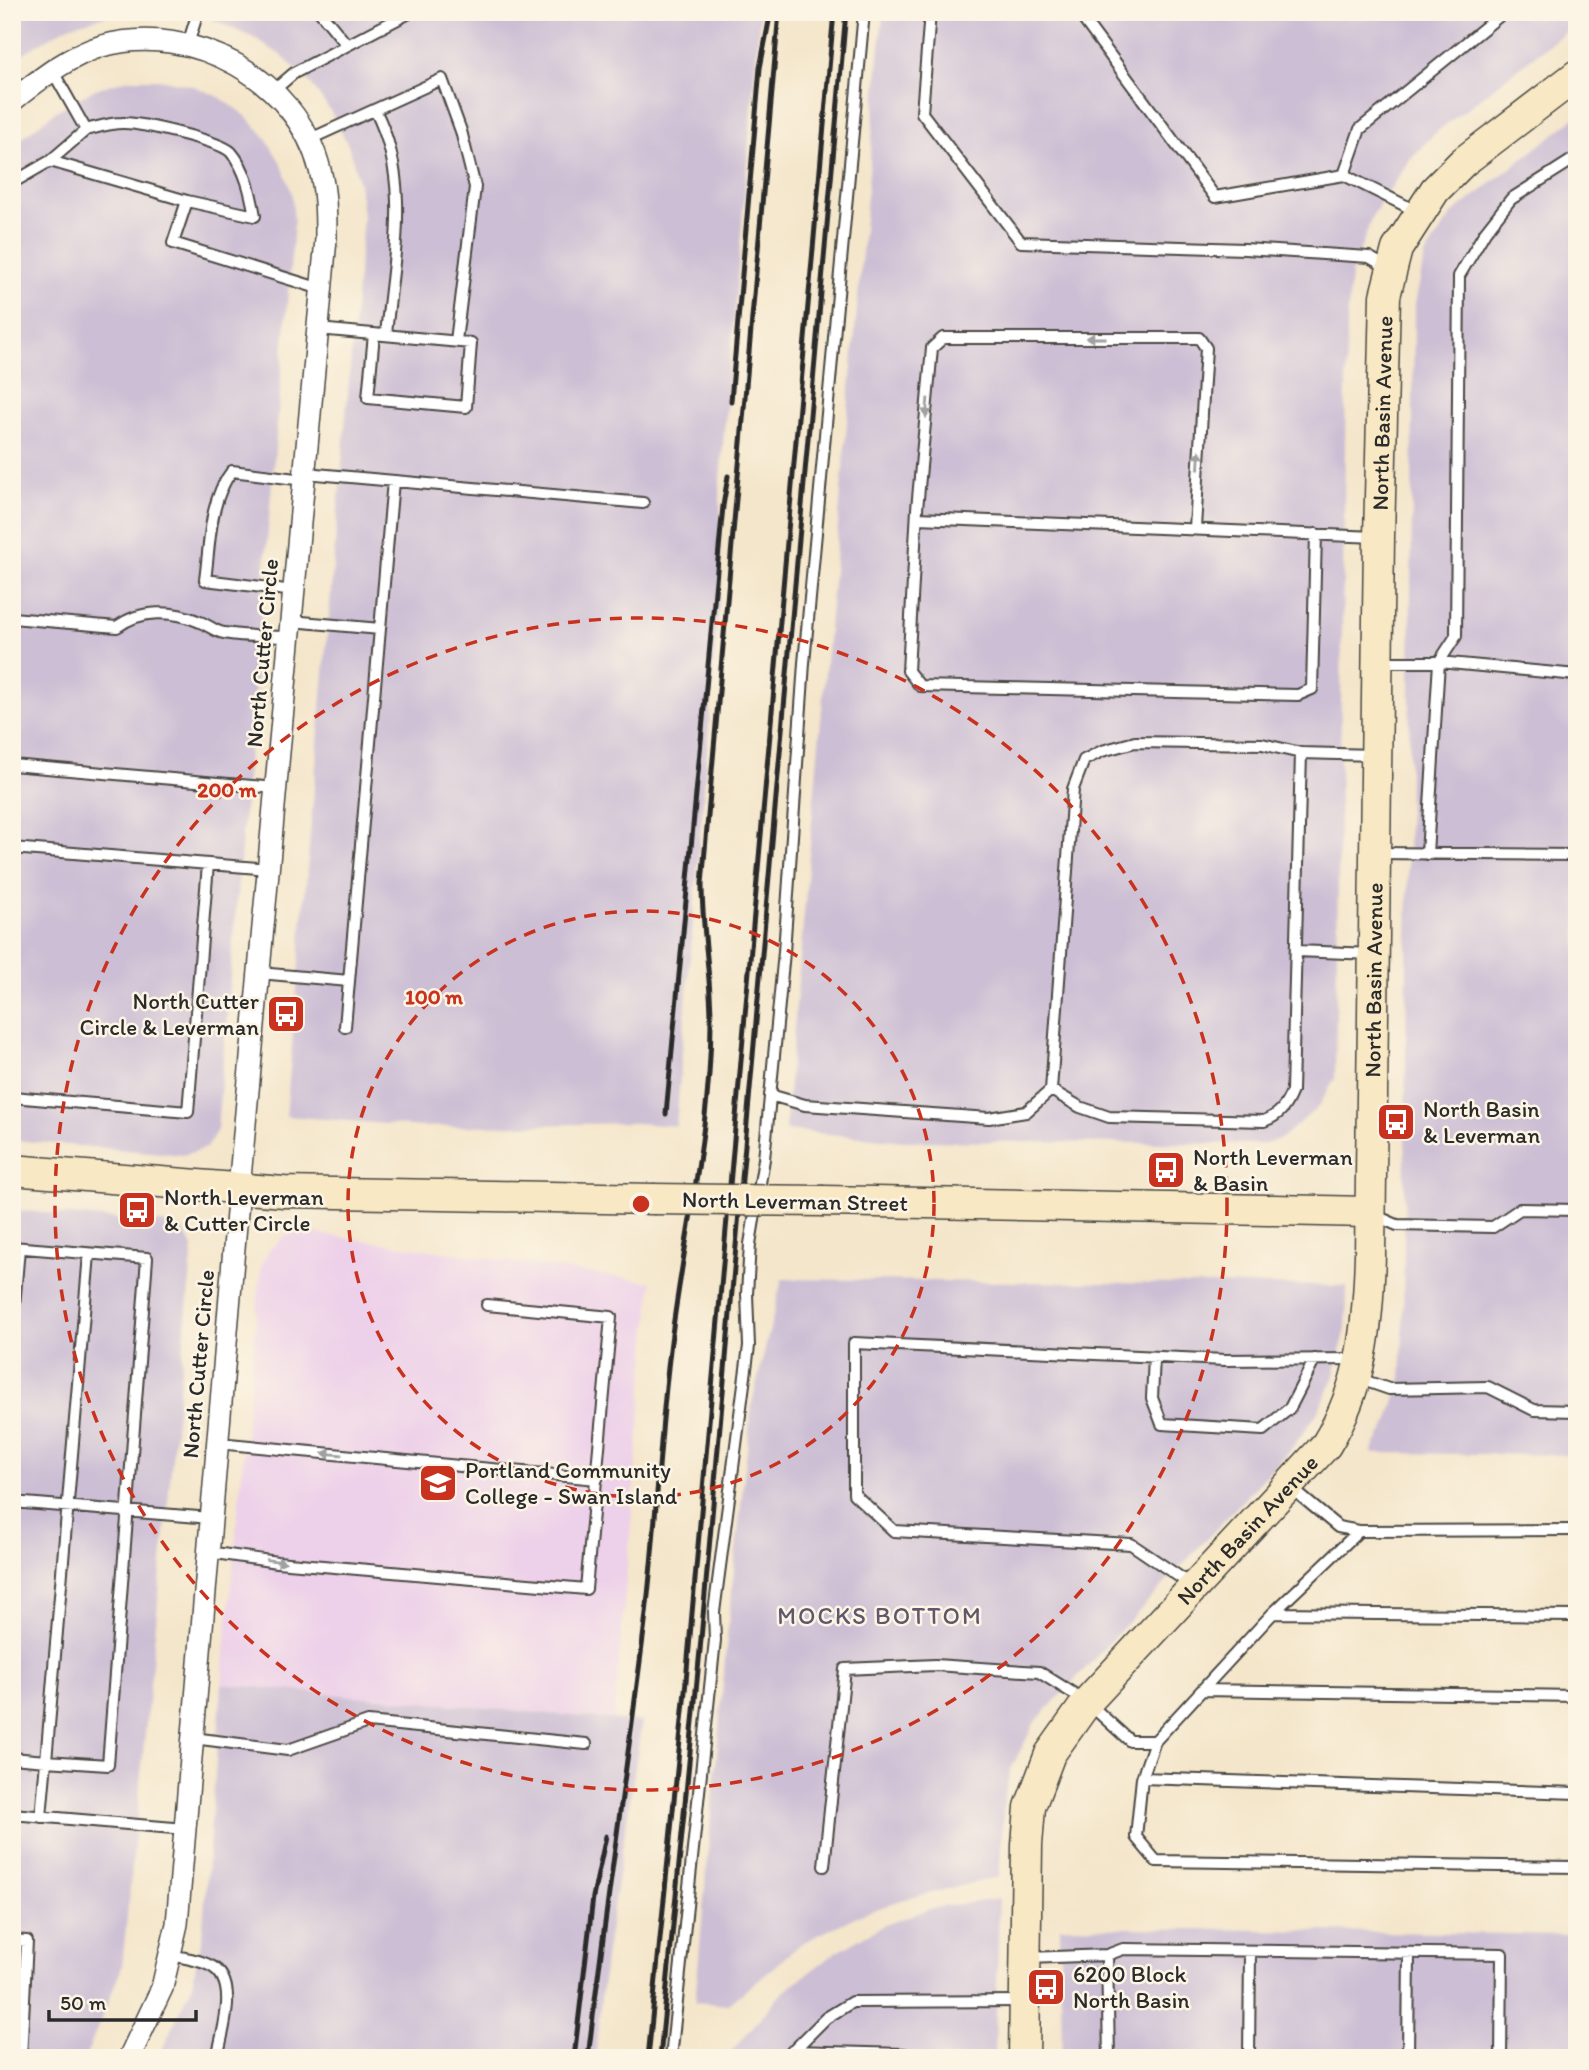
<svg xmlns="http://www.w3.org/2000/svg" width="1589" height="2070" font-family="Itim,sans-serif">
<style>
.built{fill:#edd0e9}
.industrial{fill:#ccbed4}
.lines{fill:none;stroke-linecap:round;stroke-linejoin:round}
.lane-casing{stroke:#494743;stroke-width:14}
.street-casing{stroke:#494743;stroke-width:24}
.secondary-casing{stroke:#494743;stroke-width:33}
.lane{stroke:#fff;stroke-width:10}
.street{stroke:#fff;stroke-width:21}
.secondary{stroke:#f8e8c3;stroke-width:30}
.rail{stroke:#2b2b2b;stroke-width:5}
.secondary-bridge-casing{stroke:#494743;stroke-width:33;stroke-linecap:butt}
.secondary-bridge{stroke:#f8e8c3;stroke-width:30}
.oneway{fill:#a0a0a0}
.ring{fill:none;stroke:#c8321e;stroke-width:3.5;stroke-dasharray:12 9}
.labels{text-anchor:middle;stroke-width:5;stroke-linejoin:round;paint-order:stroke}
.street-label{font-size:23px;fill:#2b2b2b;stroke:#fcf5e5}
.poi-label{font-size:23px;fill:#2b2b2b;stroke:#fcf5e5;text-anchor:start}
.neighbourhood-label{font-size:24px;letter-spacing:2px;fill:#5f576b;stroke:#fcf5e5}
.centre{fill:#c8321e;stroke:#fcf5e5;stroke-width:3.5}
.ring-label{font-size:21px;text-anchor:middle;font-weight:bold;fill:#c8321e;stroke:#fcf5e5;stroke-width:5;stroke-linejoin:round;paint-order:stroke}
</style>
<rect width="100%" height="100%" fill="#fcf5e5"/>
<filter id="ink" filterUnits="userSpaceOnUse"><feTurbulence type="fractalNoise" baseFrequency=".0143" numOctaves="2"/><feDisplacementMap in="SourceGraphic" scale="14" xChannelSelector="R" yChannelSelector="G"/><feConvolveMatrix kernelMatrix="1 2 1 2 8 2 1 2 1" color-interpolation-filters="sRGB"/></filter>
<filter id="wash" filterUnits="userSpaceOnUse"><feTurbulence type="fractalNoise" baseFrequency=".00686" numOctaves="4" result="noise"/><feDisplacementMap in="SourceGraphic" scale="28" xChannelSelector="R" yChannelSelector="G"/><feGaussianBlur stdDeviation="1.57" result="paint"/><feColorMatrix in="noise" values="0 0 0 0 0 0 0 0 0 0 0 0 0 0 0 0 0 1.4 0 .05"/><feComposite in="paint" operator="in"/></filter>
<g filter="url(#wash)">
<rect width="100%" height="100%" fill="#f4e6cb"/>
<!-- built -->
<path class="built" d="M300 1231 652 1282 614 1719 222 1684 261 1267 269 1250 283 1237Z"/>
<!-- industrial -->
<path class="industrial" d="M12 12H120L69 26 12 60Z
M172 12H760L720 480 721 581 676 1126 634 1123 422 1127 286 1116 363 217 359 183 349 147 331 112 311 84 283 57 258 40 212 19Z
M883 12H1577V23L1435 133 1409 160 1373 215 1351 274 1347 321 1335 1079 1319 1106 1282 1138 1265 1144 904 1141 785 1130Z
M129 79H159L194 86 221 98 246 116 266 138 282 165 292 194 294 224 217 1130 206 1148 183 1155 12 1140V146L55 112 95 89Z
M1577 116V1455L1371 1453 1389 1420 1401 1378 1403 1335 1414 309 1425 255 1452 214Z
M12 1210 170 1224 183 1230 193 1248 122 1967 85 2058H12Z
M782 1279 1347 1286 1346 1329 1332 1383 1316 1415 1291 1449 1035 1722 1011 1769 1004 1798 999 1877 901 1900 855 1917 802 1943 728 2005 695 2002 728 1625 752 1403Z
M222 1684 642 1722 605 1958 595 2058H158L191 1988 202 1938Z
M999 1899 995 2058H726L782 1993 836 1952 882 1926 933 1908Z
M1060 1927 1577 1935V2058H1062Z"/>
</g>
<g filter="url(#ink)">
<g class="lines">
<defs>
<path id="lane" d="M320 12 347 45
M930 12 922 113 1021 242 1245 249 1369 257 1388 268
M1078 12 1215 197 1344 175
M188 44 198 12
M52 70 86 130C98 127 110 123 122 123 139 122 220 141 231 152 246 169 251 194 255 216L187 201 173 243 321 289
M273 91 294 73 411 12
M375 110C412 182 393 257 386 335
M86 130 50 161 187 201
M308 140 442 79 461 131 475 187 456 341
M12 183 50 161
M1418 212 1344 175 1360 129 1504 12
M318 329 471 343 466 407 368 398 374 334
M305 473 643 503
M918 518 1376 537
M1195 528 1206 348 1199 338H943L932 348 917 509 908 671 920 686 1298 695 1312 689 1316 534
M294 591 205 580C210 544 209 500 232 471L304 480
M12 618 117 627C141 609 173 610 200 622 208 625 216 632 224 633 246 637 268 636 290 637
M291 621 380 629
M1381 662H1439L1456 636 1459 276 1485 232 1511 199 1577 157
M1135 742 1262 744 1301 753 1292 1091C1286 1106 1280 1115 1264 1121L1109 1117 1080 1107 1051 1090 1073 789 1084 760 1102 751Z
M1301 753 1374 755
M12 765 276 788
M12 848 269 869
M1377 853 1577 855
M1427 854 1439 662 1577 675
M1296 951 1373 954
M259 973 349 981
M345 1027 393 481
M770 1095 805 1105 989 1118 1026 1112 1051 1090
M12 1097 188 1112 208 864
M1374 1215 1397 1225 1493 1227 1520 1209 1577 1210
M12 1247 147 1258 108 1765 46 1761 89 1254
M12 1330 19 1248
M1154 1357 1152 1398 1162 1424 1263 1430 1290 1408 1315 1359
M1357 1378 1389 1389 1488 1387 1534 1410 1577 1411
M218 1443 597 1479
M1290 1487 1338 1527 1359 1531 1577 1530
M12 1502 211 1518
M1359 1531 1273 1613 1577 1616
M208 1552 277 1562 586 1589 611 1317 487 1305
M1193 1586 1131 1544 894 1531 854 1494V1343L1225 1360 1356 1359
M1273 1613 1202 1690 1577 1696
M193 1738 288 1750 368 1722 586 1744
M1155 1741 1202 1690
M12 1758 46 1761 41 1817
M1142 1778 1577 1793
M12 1814 185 1829
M824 1866 845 1669 935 1665 1039 1672 1087 1702 1130 1741H1155L1142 1778 1136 1837 1156 1861 1577 1867
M12 1940 27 1941 21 2058
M171 1955C183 1958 197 1959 209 1965 241 1979 222 2032 217 2058
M1107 1955 1109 2058
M1029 1958 1107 1955 1123 1949 1502 1954 1501 2058
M792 2051 904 2054
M671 2058 715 1640 714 1612 749 1346 747 1294 750 1244 764 1159 784 952 804 663 864 12
M786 2058 826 2018 852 2002 1022 2001
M1249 2058 1250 1951
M1408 2058 1409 1953"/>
<path id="street" d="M12 101C40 79 68 56 102 46 192 21 297 79 320 170 326 193 326 216 326 239L239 1189 177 1924 162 1988 129 2058"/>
<g id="secondary">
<path d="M12 1170 284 1192 653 1199"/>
<path d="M824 1201 1369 1212"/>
<path id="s1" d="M1024 2058 1027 1845 1030 1807 1050 1754 1087 1702 1326 1445C1363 1385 1368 1324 1370 1255L1379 537 1385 296 1397 249 1435 190 1463 162 1577 75"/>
</g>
</defs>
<!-- lane casing -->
<use href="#lane" class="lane-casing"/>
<!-- street casing -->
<use href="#street" class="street-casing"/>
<!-- secondary casing -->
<use href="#secondary" class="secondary-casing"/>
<!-- lane -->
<use href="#lane" class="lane"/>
<!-- street -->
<use href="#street" class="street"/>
<!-- secondary -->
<use href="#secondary" class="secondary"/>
<!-- rail -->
<path class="rail" d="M731 401 760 68 770 16
M666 1114 723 506 728 476
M574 2058 593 1897 606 1836
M588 2058C605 1912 627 1768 645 1622 656 1532 659 1441 670 1350 683 1241 711 1131 711 1021 711 975 702 930 702 884L779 12
M648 2058 686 1681 834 12
M660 2058 700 1650 846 12"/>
<defs>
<path id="secondary-bridge" d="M653 1199 824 1201"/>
</defs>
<!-- secondary-bridge casing -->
<use href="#secondary-bridge" class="secondary-bridge-casing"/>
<!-- secondary-bridge -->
<use href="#secondary-bridge" class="secondary-bridge"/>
</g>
<!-- one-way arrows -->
<defs><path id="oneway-solid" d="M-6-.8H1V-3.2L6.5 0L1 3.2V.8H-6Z" transform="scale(1.75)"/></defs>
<g class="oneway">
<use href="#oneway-solid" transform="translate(1096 338) rotate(-180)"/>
<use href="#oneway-solid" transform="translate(927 408) rotate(95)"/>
<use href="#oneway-solid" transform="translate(1199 460) rotate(-87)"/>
<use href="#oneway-solid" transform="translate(332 1454) rotate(-175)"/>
<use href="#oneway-solid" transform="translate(276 1561) rotate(7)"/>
</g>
</g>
<!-- distance rings -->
<g class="ring">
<circle cx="641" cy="1204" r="293"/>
<circle cx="641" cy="1204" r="586"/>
</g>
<!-- icons -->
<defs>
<symbol id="bus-square" viewBox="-11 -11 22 22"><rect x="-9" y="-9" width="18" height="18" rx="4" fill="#c8321e" stroke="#fcf5e5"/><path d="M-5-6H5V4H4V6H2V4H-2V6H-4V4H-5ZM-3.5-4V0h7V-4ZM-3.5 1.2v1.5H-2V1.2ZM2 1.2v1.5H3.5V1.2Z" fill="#fff"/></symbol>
<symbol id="university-square" viewBox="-11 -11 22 22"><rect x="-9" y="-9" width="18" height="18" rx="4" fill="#c8321e" stroke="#fcf5e5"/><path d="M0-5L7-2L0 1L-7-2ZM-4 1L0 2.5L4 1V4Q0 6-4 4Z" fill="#fff"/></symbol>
</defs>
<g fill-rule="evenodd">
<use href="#bus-square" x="264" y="992" width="44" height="44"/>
<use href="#bus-square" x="1374" y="1100" width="44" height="44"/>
<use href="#bus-square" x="1144" y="1148" width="44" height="44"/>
<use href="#bus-square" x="115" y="1188" width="44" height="44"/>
<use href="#university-square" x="416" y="1461" width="44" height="44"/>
<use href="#bus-square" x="1024" y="1965" width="44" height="44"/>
</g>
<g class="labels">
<!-- street labels -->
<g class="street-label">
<text dy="8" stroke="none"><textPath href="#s1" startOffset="1762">North Basin Avenue</textPath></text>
<text transform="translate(262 653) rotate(-85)" y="8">North Cutter Circle</text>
<text dy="8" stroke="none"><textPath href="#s1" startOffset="1195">North Basin Avenue</textPath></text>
<text transform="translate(795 1201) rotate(1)" y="8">North Leverman Street</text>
<text transform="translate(198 1364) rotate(-85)" y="8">North Cutter Circle</text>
<text dy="8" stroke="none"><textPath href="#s1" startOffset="607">North Basin Avenue</textPath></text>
</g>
<!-- poi labels -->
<g class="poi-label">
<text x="259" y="1009" text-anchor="end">North Cutter<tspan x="259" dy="26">Circle &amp; Leverman</tspan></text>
<text x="1423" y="1117">North Basin<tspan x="1423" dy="26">&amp; Leverman</tspan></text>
<text x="1193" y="1165">North Leverman<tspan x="1193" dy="26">&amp; Basin</tspan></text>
<text x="164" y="1205">North Leverman<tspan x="164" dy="26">&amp; Cutter Circle</tspan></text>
<text x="465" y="1478">Portland Community<tspan x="465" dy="26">College - Swan Island</tspan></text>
<text x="1073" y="1982">6200 Block<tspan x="1073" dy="26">North Basin</tspan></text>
</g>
<!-- neighbourhood labels -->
<g class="neighbourhood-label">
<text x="880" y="1624">MOCKS BOTTOM</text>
</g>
</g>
<circle cx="641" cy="1204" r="10" class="centre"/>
<g class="ring-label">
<text x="227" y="797">200 m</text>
<text x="434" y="1004">100 m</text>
</g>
<!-- margin -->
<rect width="1589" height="2070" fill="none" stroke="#fcf5e5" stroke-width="42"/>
<!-- scale -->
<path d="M49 2010v10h147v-10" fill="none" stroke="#2b2b2b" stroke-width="3.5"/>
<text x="60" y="2010" font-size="21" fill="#2b2b2b" stroke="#fcf5e5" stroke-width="5" paint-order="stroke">50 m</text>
</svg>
